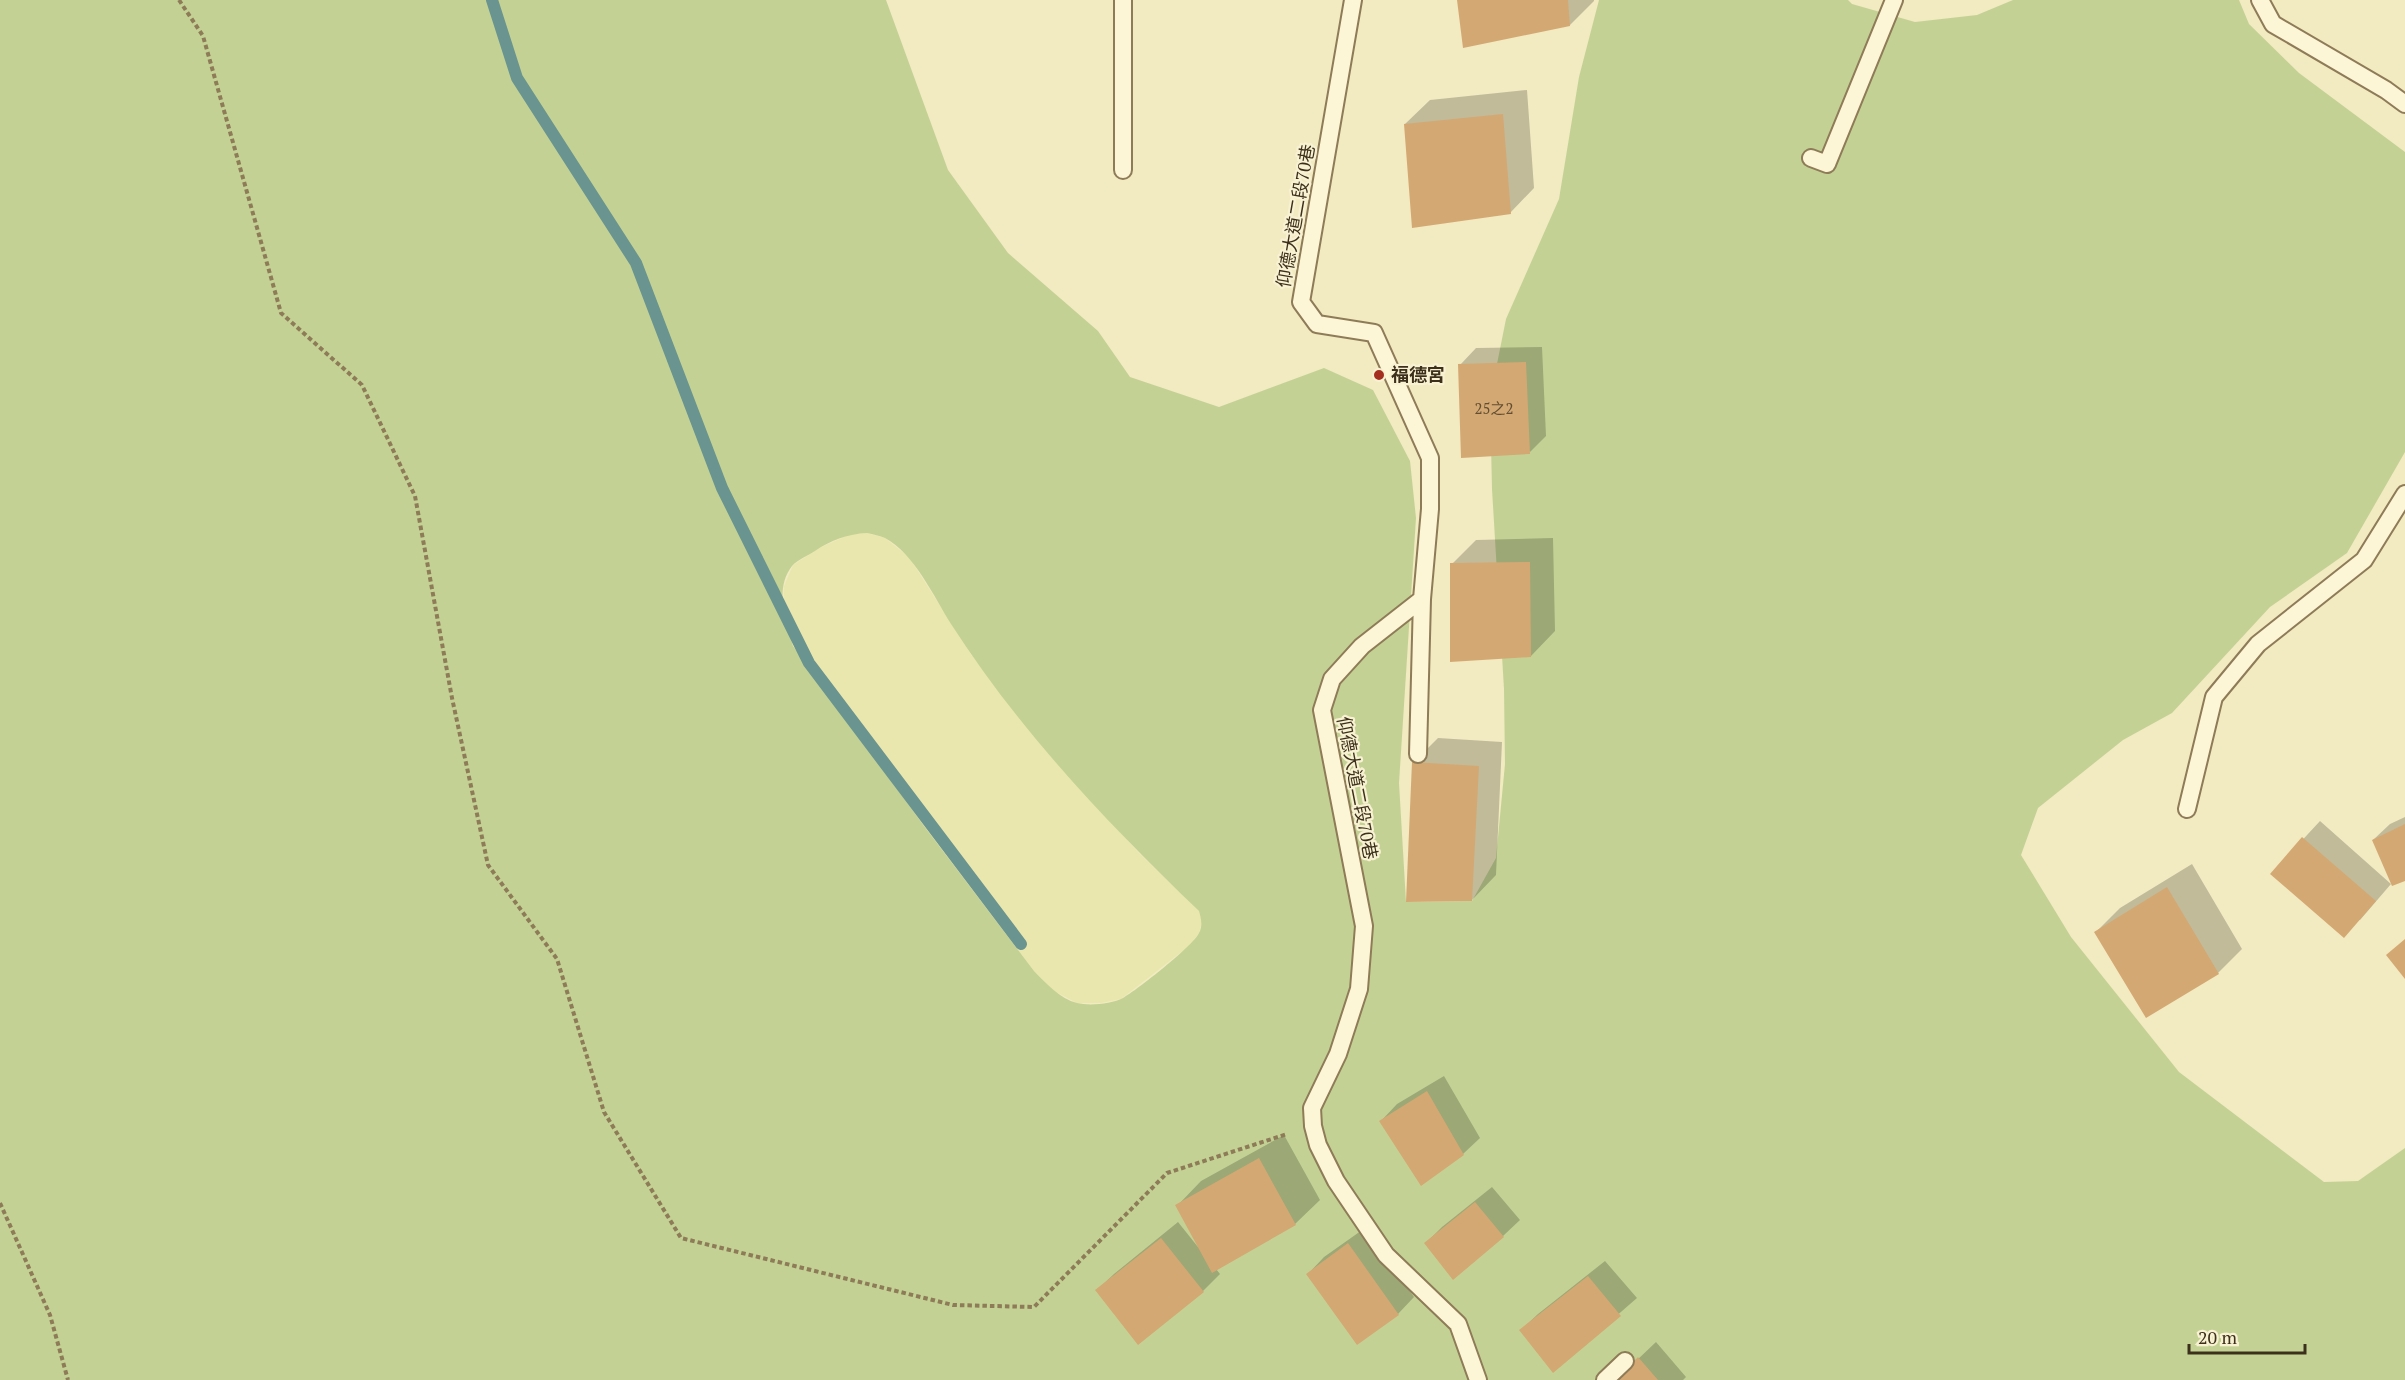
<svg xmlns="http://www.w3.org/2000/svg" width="2405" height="1380" font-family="'PT Serif','Noto Sans TC',serif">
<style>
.farmland{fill:#e9e7ae}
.green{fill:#c3d294;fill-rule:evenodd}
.shadow{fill:#0003}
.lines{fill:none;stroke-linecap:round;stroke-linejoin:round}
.stream{stroke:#6a948f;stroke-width:12}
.building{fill:#d4a873}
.lane-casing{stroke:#8e7b57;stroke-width:20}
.path{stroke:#8e7b57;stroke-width:4;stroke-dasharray:4.5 3;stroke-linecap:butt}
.lane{stroke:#fcf5d6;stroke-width:16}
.poi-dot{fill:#a42f20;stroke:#f9f2d2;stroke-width:2}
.labels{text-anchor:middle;stroke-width:4.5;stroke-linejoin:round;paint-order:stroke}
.number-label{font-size:15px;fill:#624e32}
.street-label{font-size:18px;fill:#3c301c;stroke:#f9f2d2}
.poi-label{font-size:18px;font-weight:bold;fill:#3c301c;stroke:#f9f2d2;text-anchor:start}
</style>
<rect width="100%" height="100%" fill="#f2eac1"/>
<!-- farmland -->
<path class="farmland" d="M867 533 885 538 909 557 970 653 1045 750 1139 853 1199 911 1202 922 1199 933 1189 946 1121 999 1101 1003H1077L1054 991 1034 971 924 826 793 646 783 613 784 586 793 565 821 547 851 534Z"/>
<!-- green -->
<path class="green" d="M0 0H886L948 170 1008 253 1098 331 1130 377 1219 407 1324 368 1373 390 1410 461 1416 518 1399 783 1406 902 1472 901 1496 858 1505 764 1504 689 1492 489 1490 399 1506 319 1559 199 1579 77 1599 0H1848L1852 4 1915 22 1977 15 2013 0H2239L2249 24 2299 73 2405 152V452L2347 553 2270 607 2172 713 2123 740 2038 808 2021 855 2071 937 2179 1072 2324 1182 2358 1181 2405 1148V1380H0ZM867 533C873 534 880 536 885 538 914 553 934 597 951 624 1019 730 1108 824 1199 911 1201 919 1203 925 1199 933 1193 946 1137 990 1123 998 1112 1004 1089 1006 1077 1003 1060 999 1046 983 1034 971L924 826 793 646C786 621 774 589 792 566 797 560 809 555 815 551 831 540 848 534 867 533Z"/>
<!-- shadow -->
<path class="shadow" d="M1458 0H1594V1L1570 25Z
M1527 90 1534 188 1510 213 1405 124 1430 100Z
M1542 347 1546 436 1530 452 1460 365 1476 348Z
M1553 538 1555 631 1531 656 1452 564 1476 540Z
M1438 738 1502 742 1496 875 1472 900 1413 763Z
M2405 817V879L2373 840 2390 824Z
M2320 821 2391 884 2360 920 2272 873Z
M2192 864 2242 949 2218 973 2096 932 2120 908Z
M1444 1076 1480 1138 1463 1154 1381 1121 1397 1104Z
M1284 1135 1320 1200 1295 1224 1216 1269 1220 1274 1203 1291 1138 1342 1097 1290 1114 1274 1178 1222 1198 1247 1199 1246 1177 1206 1201 1181Z
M1492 1187 1520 1220 1503 1236 1426 1243 1442 1227Z
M1365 1228 1414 1297 1398 1314 1308 1274 1324 1257Z
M1605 1261 1637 1298 1553 1371 1521 1330 1538 1314Z
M1656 1342 1686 1377 1683 1380H1616Z"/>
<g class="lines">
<!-- stream -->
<path class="stream" d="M492 0 517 78 636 263 722 488 809 663 1021 944"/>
</g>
<!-- building -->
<path class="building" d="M1457 0H1568L1570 26 1463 48Z
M1503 114 1511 214 1412 228 1404 124Z
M1526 362 1530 454 1461 458 1458 364Z
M1530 562 1531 657 1450 662V563Z
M1412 762 1479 766 1472 901 1406 902Z
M2405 824V881L2392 886 2372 840Z
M2302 837 2376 901 2344 938 2270 874Z
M2167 887 2219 974 2146 1018 2094 932Z
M2405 939V979L2386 955Z
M1427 1091 1464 1155 1421 1186 1379 1121Z
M1259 1158 1296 1225 1212 1273 1175 1205Z
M1475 1202 1504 1237 1453 1280 1424 1243Z
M1161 1238 1204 1292 1138 1345 1095 1290Z
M1348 1243 1399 1315 1357 1345 1306 1274Z
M1588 1276 1621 1316 1553 1373 1519 1330Z
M1638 1357 1658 1380H1615Z"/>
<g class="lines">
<defs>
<path id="lane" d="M1353 0 1301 302 1317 324 1374 333 1430 458V509L1422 599 1362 646 1332 679 1322 710 1364 926 1359 989 1338 1054 1312 1108 1313 1126 1318 1145 1336 1181 1386 1255 1458 1324 1478 1380
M2260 0 2273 24 2386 90 2405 104
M1811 158 1827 164 1894 0
M1123 170V0
M1418 754 1422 599
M2187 809 2214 697 2258 644 2364 560 2405 494
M1605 1380 1625 1361"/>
</defs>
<!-- lane casing -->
<use href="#lane" class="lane-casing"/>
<!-- path -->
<path class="path" d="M179 0 203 36 281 313 362 385 415 496 452 698 488 865 557 959 604 1112 681 1238 953 1305 1034 1307 1167 1173 1287 1134
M0 1203 50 1315 68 1380"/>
<!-- lane -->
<use href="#lane" class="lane"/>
</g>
<!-- markers -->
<circle class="poi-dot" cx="1379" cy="375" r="6"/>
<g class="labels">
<!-- number labels -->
<g class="number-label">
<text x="1494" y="414">25之2</text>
</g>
<!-- street labels -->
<g class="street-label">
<text transform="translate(1296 216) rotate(-80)" y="6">仰德大道二段70巷</text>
<text transform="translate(1357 788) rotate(79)" y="6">仰德大道二段70巷</text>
</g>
<!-- poi labels -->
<g class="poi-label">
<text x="1391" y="381">福德宮</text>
</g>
</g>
<!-- scale -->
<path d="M2189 1344v9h116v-9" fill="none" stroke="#3c301c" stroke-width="3"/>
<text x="2198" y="1344" font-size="18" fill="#3c301c" stroke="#f9f2d2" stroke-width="4.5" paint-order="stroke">20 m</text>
</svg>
